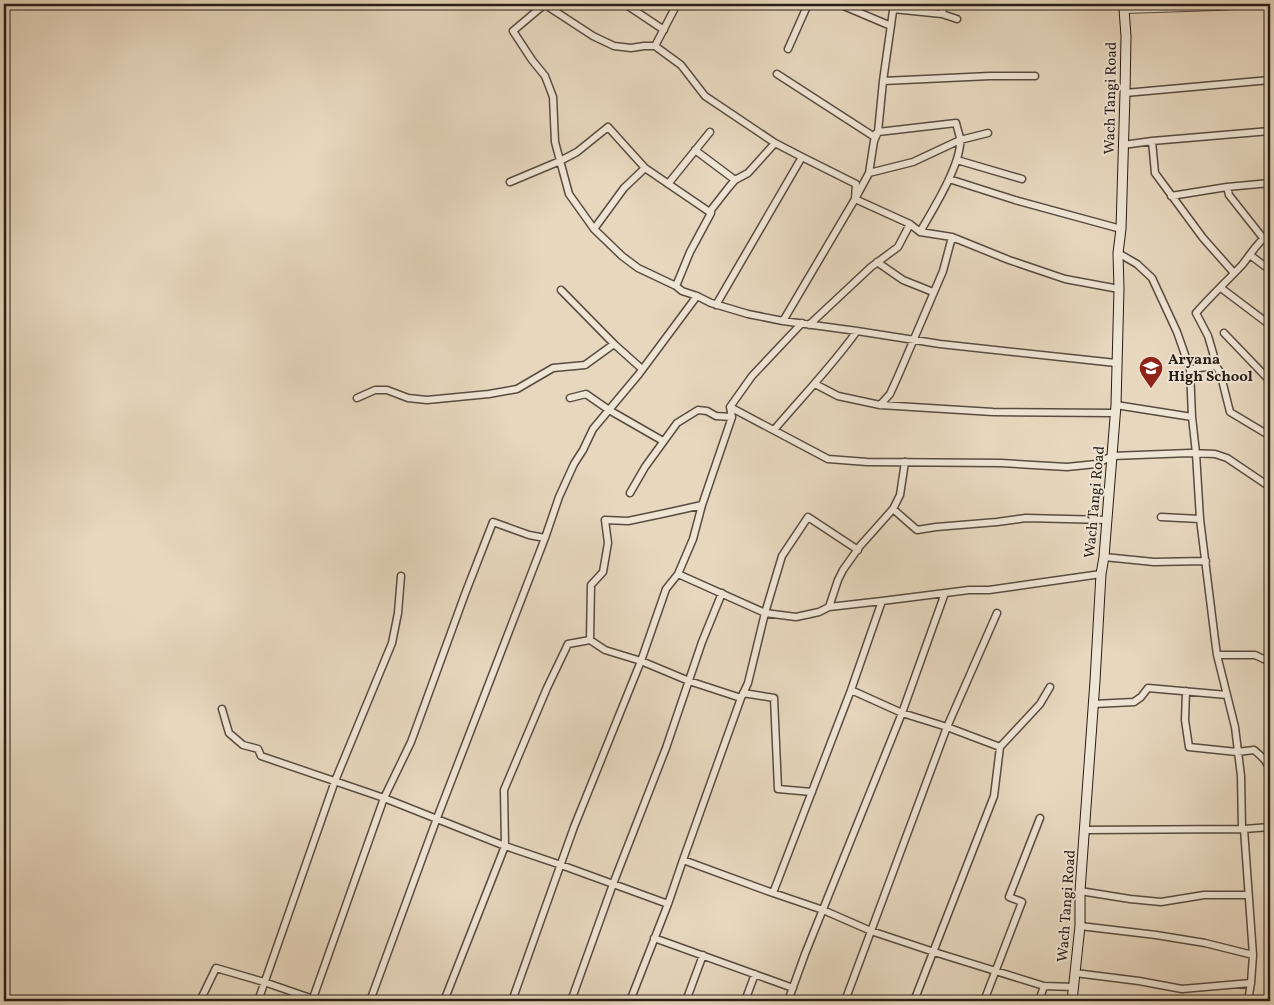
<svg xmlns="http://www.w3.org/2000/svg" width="1274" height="1005" font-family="Vollkorn,serif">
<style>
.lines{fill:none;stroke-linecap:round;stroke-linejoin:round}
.minor-casing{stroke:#584c40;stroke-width:9}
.tertiary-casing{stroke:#584c40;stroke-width:10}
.secondary-casing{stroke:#291e16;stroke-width:11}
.minor{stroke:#efe5d5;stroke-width:6}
.tertiary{stroke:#efe5d5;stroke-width:8}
.secondary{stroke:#efe5d5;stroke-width:9}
.labels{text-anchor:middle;stroke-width:4;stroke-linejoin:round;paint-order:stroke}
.street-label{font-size:15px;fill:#291e16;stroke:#efe5d5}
.poi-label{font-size:15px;font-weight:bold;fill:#291e16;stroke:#efe5d5;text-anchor:start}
</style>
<rect width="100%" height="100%" fill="#e7d7be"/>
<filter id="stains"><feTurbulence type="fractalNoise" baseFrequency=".004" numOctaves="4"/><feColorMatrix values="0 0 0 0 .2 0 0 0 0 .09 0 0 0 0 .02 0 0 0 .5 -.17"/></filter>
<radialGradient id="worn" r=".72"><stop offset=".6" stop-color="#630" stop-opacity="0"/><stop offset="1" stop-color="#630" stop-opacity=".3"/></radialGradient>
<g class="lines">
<defs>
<path id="minor" d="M544 4 593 36 614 46 631 48 644 46H655L681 65 705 96 775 143 802 157 856 184 855 199 910 224 920 232 952 237 1009 260 1065 279 1119 289
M545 4 513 31 532 60 545 76 553 97 555 142 569 194 594 229 622 256 638 268 676 286 682 291 697 296 711 303 748 314 783 321 857 331 940 344 1116 363
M625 4 664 30
M839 4 891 26
M893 9 942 14 957 19
M942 14 944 4
M655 46 677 4
M788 49 808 4
M777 74 873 136 878 132 956 123C957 128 959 133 960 138 963 162 932 211 920 232
M883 81 990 76H1035
M1125 93 1270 80
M1152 141 1155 173 1203 238 1234 273
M1123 145 1152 141 1270 131
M695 150 735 180
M957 160 1022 179
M869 173 913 162 960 140 988 133
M949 179 1015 200 1121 229
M510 182 560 161 577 152 608 127 645 168 711 213
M668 184 710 132
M1227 187 1229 195 1263 238
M1171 196 1227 187 1270 183
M594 229 624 188 645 168
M1270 233C1258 241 1251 254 1242 265 1227 281 1211 296 1196 313L1208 336 1213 353 1216 366 1220 372 1230 412 1270 436
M1118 253 1137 264 1152 278 1177 332 1190 369 1192 417 1196 453 1200 519 1215 640 1217 655 1235 727 1241 776 1242 829H1244L1253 955 1251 983 1248 1001
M1250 255 1270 270
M877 262 903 280 933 292
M676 286 690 252 711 213V210L729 187 735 180 748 173 775 143
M1221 288 1270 325
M561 290 614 344 642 369
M716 305 802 157
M783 321 855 199 869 173 874 141 878 132 883 81 894 4
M809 325 871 267 898 247 910 224
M1224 333 1270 381
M1190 369 1216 366
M815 384 838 396 880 405 993 412 1114 413
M357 398 375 390H387L408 398 427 400 489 394 517 389 553 368 585 365 614 344
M570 398 586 394 609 410 663 441
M880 405 890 394 899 374 943 271 952 237
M1116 405 1192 417
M730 407 828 459 867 462 1001 463 1067 467 1096 464 1112 456 1190 453 1215 454 1227 458 1270 487
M774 430C802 397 832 366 857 331
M630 493 645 467 677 423 698 410 707 411 716 416 732 417
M893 509 917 530 936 527 997 522 1026 518 1107 520
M1161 517 1200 519
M1104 557 1154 562 1206 561
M678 574 765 613 796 617 819 612 829 607 882 601 969 590H989L1101 574
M829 607 838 580 843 570 860 546 893 509 900 495 905 462
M590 640 591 585 603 572 608 543 605 520 628 521 666 513 702 505
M1217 655H1255L1270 662
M851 690 902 713 947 727 1000 747
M1186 691 1185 720 1189 747 1237 752 1254 750C1261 756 1269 762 1270 772
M743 693 774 698 778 789 812 792
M1094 704 1134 702 1141 697 1148 688 1227 695
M222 709 229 733 243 745 258 749 261 756 384 798 505 846 561 865 668 904
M1244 829 1270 827
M1085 830 1242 829
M683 860 741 698 748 683 765 613 782 556 808 517 858 550
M1080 891 1130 899 1161 902 1204 895H1248
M773 893 851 690 882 601
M1080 926 1156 935 1205 943 1253 955
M654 938 793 988
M1075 973 1139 981 1182 989 1251 983
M200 1001 216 968 264 982 319 1001
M258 1001 335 781 392 643 398 613 401 576
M312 1001 384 798 411 742 465 594 493 522 529 535 545 538
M370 1001 437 818 545 538 559 497 574 464 583 450 593 429 639 374 697 296
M444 1001 505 846 504 790 547 688 568 644 590 640 605 650 641 661 689 681 741 698
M512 1001 574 827 641 661 666 589 678 574 693 539 702 505 732 417 730 407 752 376 802 323
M571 1001 613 884 666 748 702 642 722 593
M630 1001 668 904 683 860 773 893 823 910 871 931 934 952 1044 986 1074 987
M686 1001 703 955
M745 1001 755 974
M788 1001 805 954 902 713 945 593
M845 1001 947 727 997 613
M914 1001 994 796 1000 747 1040 704 1050 687
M984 1001 1022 902 1009 897 1040 818
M1039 1001 1044 986"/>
<path id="tertiary" d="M1124 9 1216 6 1254 4"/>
<path id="secondary" d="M1072 1001 1080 926V891L1095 681 1101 574 1104 557 1116 405 1119 289 1118 253 1121 229 1125 93 1126 36 1124 9 1125 4"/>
</defs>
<!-- minor casing -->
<use href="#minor" class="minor-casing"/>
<!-- tertiary casing -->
<use href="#tertiary" class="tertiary-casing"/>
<!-- secondary casing -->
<use href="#secondary" class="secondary-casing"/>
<!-- minor -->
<use href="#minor" class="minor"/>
<!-- tertiary -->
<use href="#tertiary" class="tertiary"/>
<!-- secondary -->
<use href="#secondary" class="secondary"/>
</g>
<!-- icons -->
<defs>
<symbol id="school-pin" viewBox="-11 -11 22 30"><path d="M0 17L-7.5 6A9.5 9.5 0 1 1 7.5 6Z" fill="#8f2418" stroke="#efe5d5"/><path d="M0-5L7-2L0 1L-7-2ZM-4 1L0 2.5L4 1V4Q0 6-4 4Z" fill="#fff"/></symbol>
</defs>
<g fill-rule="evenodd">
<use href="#school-pin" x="1137" y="354" width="28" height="38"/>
</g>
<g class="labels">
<!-- street labels -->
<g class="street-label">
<text transform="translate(1110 98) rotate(-89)" y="5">Wach Tangi Road</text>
<text transform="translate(1094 502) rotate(-85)" y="5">Wach Tangi Road</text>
<text transform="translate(1066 906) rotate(-86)" y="5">Wach Tangi Road</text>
</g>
<!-- poi labels -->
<g class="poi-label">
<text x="1168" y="364">Aryana<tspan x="1168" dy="17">High School</tspan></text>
</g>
</g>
<!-- margin -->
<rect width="1274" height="1005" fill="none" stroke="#e7d7be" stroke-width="20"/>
<rect x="5" y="5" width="1264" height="995" fill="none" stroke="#291e16" stroke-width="2.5"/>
<rect x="10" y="10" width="1254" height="985" fill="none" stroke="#291e16"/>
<rect width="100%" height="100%" filter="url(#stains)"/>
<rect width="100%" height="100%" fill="url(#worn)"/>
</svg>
